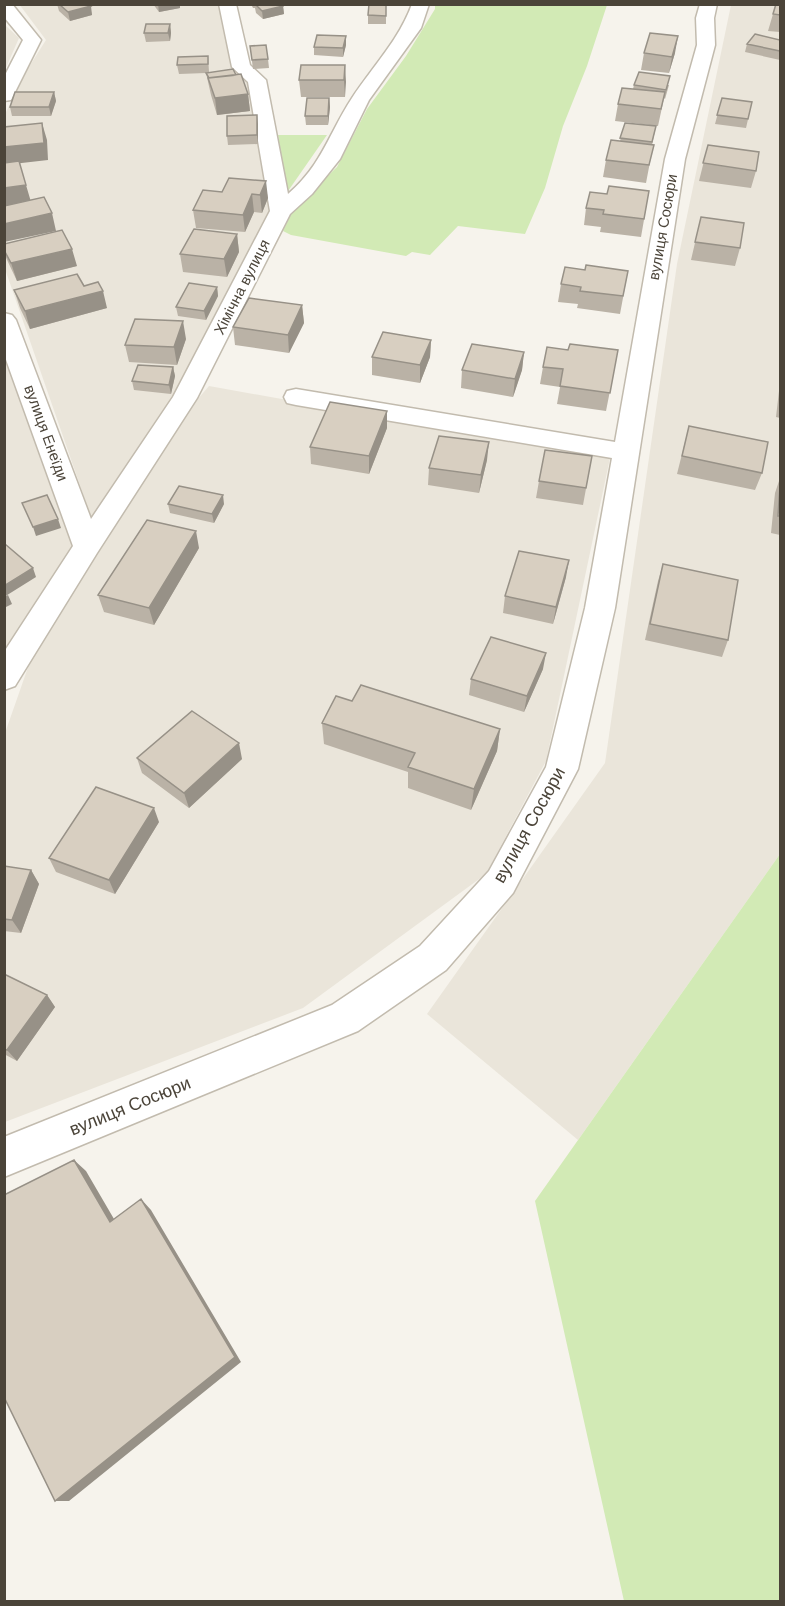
<svg xmlns="http://www.w3.org/2000/svg" width="785" height="1606" font-family="Helvetica,sans-serif">
<style>
.residential{fill:#eae5da}
.green{fill:#d2eab5}
.lines{fill:none;stroke-linecap:round;stroke-linejoin:round}
.minor-casing{stroke:#c2bbae;stroke-width:3}
.minor{fill:#fff;fill-rule:evenodd}
.wall{fill:#bab2a6}
.shaded-wall{fill:#979187}
.building{fill:#d8cfc1;stroke:#979187;stroke-width:1.5}
.labels{text-anchor:middle;stroke-width:4.5;stroke-linejoin:round;paint-order:stroke}
.far-street-label{font-size:15px;fill:#4b4439;stroke:#fff}
.street-label{font-size:18px;fill:#4b4439;stroke:#fff}
</style>
<rect width="100%" height="100%" fill="#f6f3ec"/>
<!-- residential -->
<path class="residential" d="M19 4 219 5 232 69 251 83 274 202 178 399 91 517 5 269 4 116 27 70 46 40Z
M731 5H780V854L578 1140 427 1014 605 763 677 264Z
M5 25 19 38 5 70Z
M4 353 76 545 4 662Z
M209 386 610 458 546 761 486 874 303 1008 5 1122V733L39 636 167 435Z"/>
<!-- green -->
<path class="green" d="M435 5H607L587 66 563 126 545 188 525 234 458 226 430 255 412 252 406 256 291 235 283 231 294 208 337 167 367 109 406 56 435 9Z
M278 135H327L286 194Z
M780 854V1601H624L535 1201Z"/>
<g class="lines">
<defs>
<path id="minor" d="M4 4H12L41 40 11 100 4 101V77L23 40 4 17Z
M219 4H236L250 65 266 80 288 194C322 165 329 133 352 98 373 66 399 40 412 4H429L421 28 369 100 340 159 312 194 290 214 197 398 97 553 15 686 4 690V652L73 546 4 354V313L12 315 16 320 91 519 173 397 270 211 248 82 232 67Z
M700 4H717L714 18 715 45 685 159 615 608 578 769 513 893 446 970 358 1031 4 1177V1137L332 1005 420 946 489 871 546 767 585 608 612 458 296 405 287 403 284 397 287 391 296 389 615 442 665 159 697 45 696 18Z"/>
</defs>
<!-- minor casing -->
<use href="#minor" class="minor-casing"/>
<!-- minor -->
<use href="#minor" class="minor"/>
</g>
<!-- wall -->
<path class="wall" d="M57 4H89L92 15 70 21 59 11Z
M153 4H180V8L159 12Z
M251 4H282L283 6 284 14 263 19 256 13 255 8H253Z
M386 4V24H368V15Z
M780 5V32L768 31 773 14Z
M170 24 171 33 170 41 146 42 144 33Z
M346 36V45L343 57 314 55V47Z
M780 40V60L745 52 747 44Z
M250 46 268 59 269 68 253 69Z
M644 53H675L669 73 641 70Z
M208 56 209 72 236 75 248 94 250 111 217 115 211 95 206 73 179 74 177 65Z
M345 65V97H301L299 80Z
M634 85H669L665 99 664 98 658 126 615 121 618 104 633 89Z
M54 92 56 101 51 116H12L10 107Z
M329 98 330 107 328 125H306L305 116Z
M722 98 752 102 746 128 715 124Z
M625 123 656 126 652 145 650 162 646 183 603 177 606 160 620 141Z
M258 124V144L228 145 227 136Z
M708 145 756 171 751 188 699 181Z
M229 178 268 198 262 213 254 212 245 232 196 228 193 210 222 192Z
M649 191 641 237 600 232 601 227 584 225 586 208 607 194Z
M701 217 740 248 735 266 691 260Z
M237 234 239 252 227 277 183 272 180 254Z
M4 244 77 266 17 281 8 262 4 253Z
M585 270 628 271 620 314 577 308 578 304 558 302 561 284Z
M84 286 107 308 30 329 20 308 14 290Z
M217 287 218 296 206 320 178 316 176 307Z
M302 305 304 323 289 353 235 345 233 327Z
M186 339 177 365 129 362 125 345Z
M431 340 430 357 420 383 372 375V357Z
M568 350H618L606 411 557 404 560 387 540 384 543 367Z
M524 352 522 370 513 397 461 388 462 370Z
M173 367 175 376 171 394 134 390 132 381Z
M780 386V418L776 417 779 391Z
M689 426 762 473 755 490 677 474Z
M387 428 369 474 311 464 310 447Z
M592 456 583 505 536 498 539 481Z
M487 460 479 493 428 485 429 468Z
M780 478V535L771 533 775 493Z
M168 504H224L214 523 170 513Z
M199 548 154 625 104 612 98 595Z
M663 564 728 640 722 657 645 640 658 581Z
M566 577 553 624 503 613 505 596Z
M543 669 524 712 469 695 471 679Z
M322 723 500 729 497 751 471 810 408 788V772L324 744Z
M137 758 242 759 189 808 142 773Z
M159 822 115 894 56 872 49 858Z
M4 866 31 870 39 884 21 933 4 931Z
M4 974 47 995 55 1007 17 1061 4 1054Z"/>
<!-- shaded-wall -->
<path class="shaded-wall" d="M158 4H180V8L159 12Z
M91 6 92 15 70 21 68 12Z
M283 6 284 14 263 19 262 11Z
M170 24 171 33 170 41 168 33Z
M346 36V45L343 57V48Z
M678 36 675 53 669 73 672 57Z
M345 65 346 82 345 97 344 80Z
M54 92 56 101 51 116 49 107Z
M248 94 250 111 217 115 215 98Z
M329 98 330 107 328 125V116Z
M257 115 258 124V144L257 135Z
M42 123 47 140 48 160 4 165V147Z
M266 181 268 198 262 213 260 195Z
M26 185 31 202 4 207V188Z
M252 194 254 212 245 232 243 215Z
M52 213 56 231 4 242V224Z
M237 234 239 252 227 277 224 259Z
M72 249 77 266 17 281 11 263Z
M217 287 218 296 206 320 204 311Z
M103 291 107 308 30 329 25 311Z
M302 305 304 323 289 353 288 335Z
M183 321 186 339 177 365 174 347Z
M431 340 430 357 420 383V365Z
M524 352 522 370 513 397 515 379Z
M173 367 175 376 171 394 169 385Z
M387 411V428L369 474V456Z
M489 442 487 460 479 493 481 475Z
M223 495 224 504 214 523 212 514Z
M58 519 61 528 36 536 33 527Z
M196 531 199 548 154 625 149 608Z
M569 560 566 577 553 624 556 607Z
M33 568 36 577 4 597V586Z
M8 595 12 604 4 608V597Z
M546 653 543 669 524 712 527 696Z
M500 729 497 751 471 810 474 789Z
M239 743 242 759 189 808 184 793Z
M154 808 159 822 115 894 109 880Z
M31 870 39 884 21 933 12 920Z
M47 995 55 1007 17 1061 7 1050Z
M74 1160 86 1171 121 1231 110 1222Z
M141 1199 151 1210 241 1362 69 1501H55Z"/>
<!-- building -->
<path class="building" d="M59 4H89L91 6 68 12Z
M255 4H282L283 6 262 11Z
M369 4H386V16L368 15Z
M776 4 780 5V15L773 14Z
M146 24H170L168 33H144Z
M650 33 678 36 672 57 644 53Z
M755 34 780 40V51L747 44Z
M317 35 346 36 343 48 314 47Z
M266 45 268 59 252 60 250 46Z
M208 56V64L177 65 178 57Z
M301 65H345L344 80H299Z
M233 69 236 75 209 78 206 73Z
M639 72 670 76 666 90 634 85Z
M241 74 248 94 215 98 208 78Z
M622 88 665 92 661 109 618 104Z
M15 92H54L49 107H10Z
M307 98H329L328 116H305Z
M722 98 752 102 748 119 717 115Z
M257 115V135L227 136V116Z
M42 123 44 143 4 147V127Z
M625 123 656 126 652 142 620 138Z
M611 140 654 145 649 165 606 160Z
M708 145 759 152 756 171 703 163Z
M19 161 26 185 4 188V163Z
M229 178 266 181 260 195 252 194 243 215 193 210 203 190 222 192Z
M609 186 649 191 644 219 603 214 604 210 586 208 590 192 607 194Z
M44 197 52 213 4 224V206Z
M701 217 744 223 740 248 695 242Z
M194 229 237 234 224 259 180 254Z
M62 230 72 249 11 263 4 250V244Z
M586 265 628 271 623 296 580 291 581 287 561 284 565 267 585 270Z
M77 274 84 286 98 282 103 291 25 311 14 290Z
M189 283 217 287 204 311 176 307Z
M249 298 302 305 288 335 233 327Z
M135 319 183 321 174 347 125 345Z
M383 332 431 340 420 365 372 357Z
M472 344 524 352 515 379 462 370Z
M570 344 618 350 610 393 560 386 563 369 543 367 547 347 568 350Z
M138 365 173 367 169 385 132 381Z
M330 402 387 411 369 456 310 447Z
M689 426 768 442 762 473 682 456Z
M439 436 489 442 481 475 429 468Z
M545 450 592 456 586 488 539 481Z
M179 486 223 495 212 514 168 504Z
M780 486V516H778Z
M47 495 58 519 33 527 22 503Z
M147 520 196 531 149 608 98 595Z
M5 544 33 568 4 586V545Z
M519 551 569 560 556 607 505 596Z
M663 564 738 580 728 640 650 624Z
M491 637 546 653 527 696 471 679Z
M361 685 500 729 474 789 408 767 415 753 322 723 336 696 352 701Z
M192 711 239 743 184 793 137 758Z
M96 787 154 808 109 880 49 858Z
M4 866 31 870 12 920 4 919Z
M4 974 47 995 7 1050 4 1049Z
M74 1160 110 1222 141 1199 235 1357 55 1501 4 1397V1195Z"/>
<g class="labels">
<!-- far-street labels -->
<g class="far-street-label">
<text transform="translate(663 227) rotate(-80)" y="5">вулиця Сосюри</text>
<text transform="translate(242 287) rotate(-63)" y="5">Хімічна вулиця</text>
<text transform="translate(46 433) rotate(70)" y="5">вулиця Енеїди</text>
</g>
<!-- street labels -->
<g class="street-label">
<text transform="translate(529 825) rotate(-61)" y="6">вулиця Сосюри</text>
<text transform="translate(130 1106) rotate(-22)" y="6">вулиця Сосюри</text>
</g>
</g>
<!-- border -->
<rect width="785" height="1606" fill="none" stroke="#4b4439" stroke-width="12"/>
</svg>
